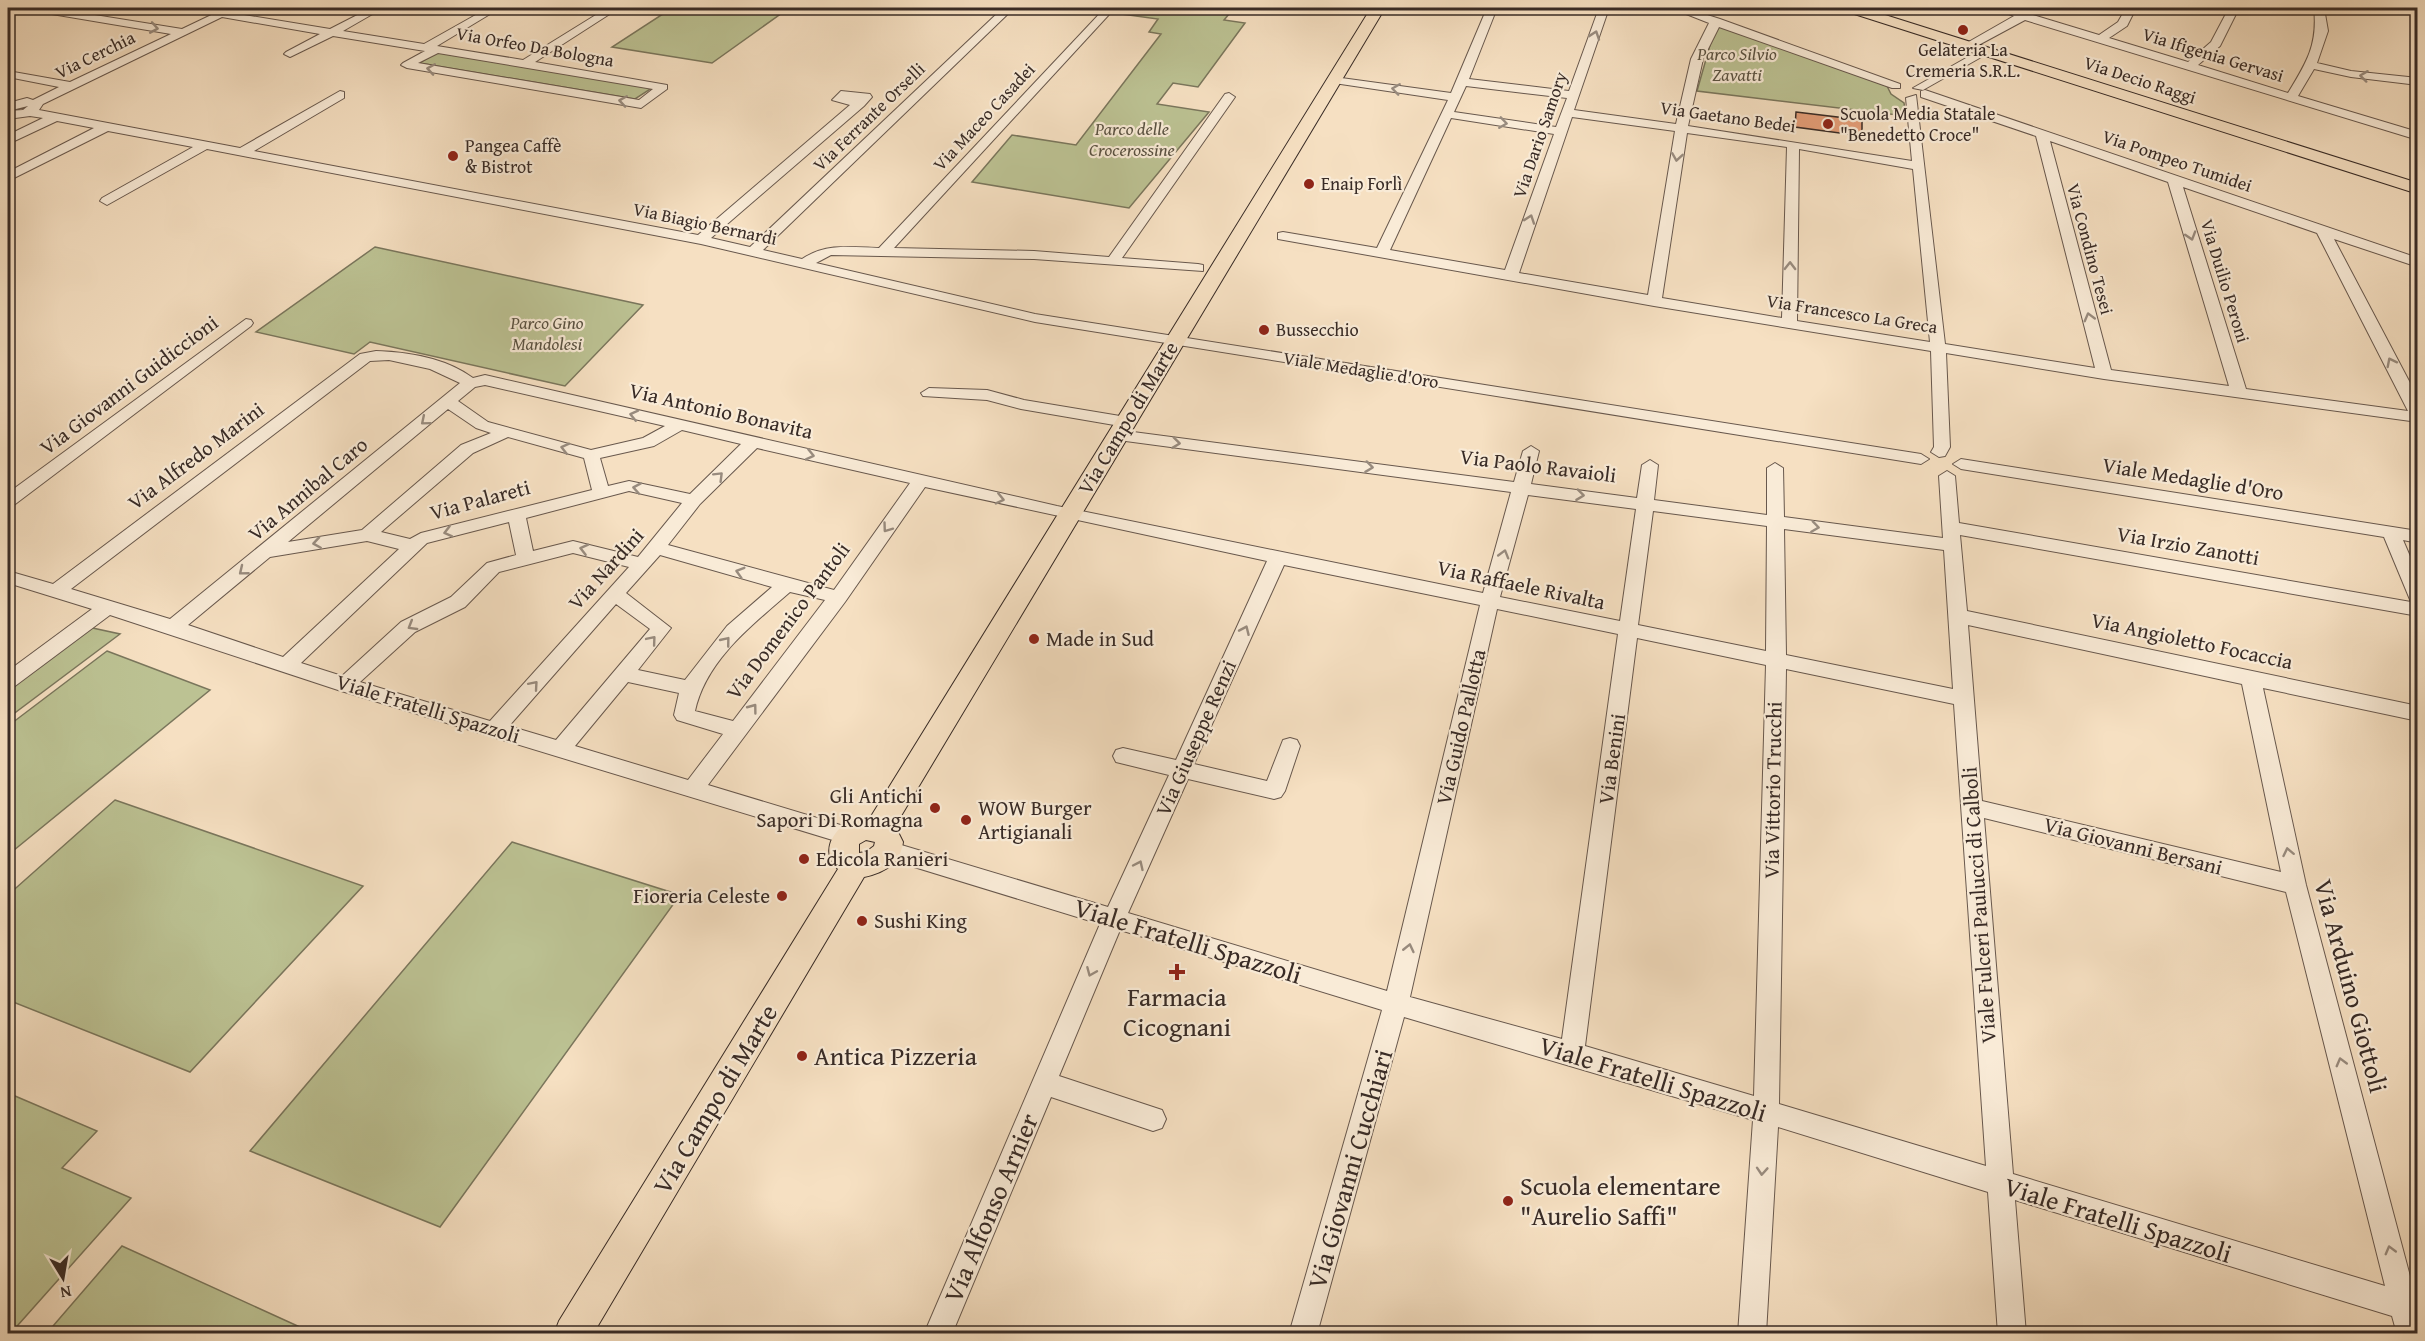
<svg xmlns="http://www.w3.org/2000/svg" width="2425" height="1341" font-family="'Gentium Book Plus',serif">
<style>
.green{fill:#bcc293;stroke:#7a765c;stroke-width:1.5}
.building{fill:#e69f79;stroke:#382b26;stroke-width:1.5}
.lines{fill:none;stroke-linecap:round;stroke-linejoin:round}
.minor-casing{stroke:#68584d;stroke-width:2}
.major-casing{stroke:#382b26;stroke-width:2}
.minor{fill:#f9ebd7;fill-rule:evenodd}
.major{fill:#f6e0c2;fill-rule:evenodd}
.oneway{stroke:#988b7e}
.poi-dot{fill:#8f2418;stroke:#f9ebd7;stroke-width:2}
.labels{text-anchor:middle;stroke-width:4.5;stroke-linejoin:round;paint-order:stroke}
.far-street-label{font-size:18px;fill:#382b26;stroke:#f9ebd7}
.far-poi-label{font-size:18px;fill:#382b26;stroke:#f9ebd7;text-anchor:start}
.far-park-label{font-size:18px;font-style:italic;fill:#595141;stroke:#f9ebd7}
.street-label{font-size:21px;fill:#382b26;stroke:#f9ebd7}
.poi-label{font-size:21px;fill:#382b26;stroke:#f9ebd7;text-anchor:start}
.near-street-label{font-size:26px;fill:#382b26;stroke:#f9ebd7}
.near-poi-label{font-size:26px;fill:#382b26;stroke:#f9ebd7;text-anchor:start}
</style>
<rect width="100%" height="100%" fill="#f6e0c2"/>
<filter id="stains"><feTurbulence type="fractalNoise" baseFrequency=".00333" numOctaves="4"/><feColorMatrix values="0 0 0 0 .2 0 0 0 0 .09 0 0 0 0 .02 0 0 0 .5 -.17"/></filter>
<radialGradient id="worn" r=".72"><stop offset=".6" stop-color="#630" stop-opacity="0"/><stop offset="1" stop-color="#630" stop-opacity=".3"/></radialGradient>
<!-- green -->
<path class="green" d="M672 8H789L712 63 612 47Z
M1127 8H1177L1229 14 1224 20 1245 23 1198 87 1173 83 1157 104 1209 112 1129 208 972 182 1012 135 1076 145 1161 34 1149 32 1158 19 1121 14Z
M1716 24 1887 86 1891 94 1904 103 1906 116 1697 91Z
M438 52 652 88 635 99 419 63Z
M375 247 643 305 565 386 370 342 354 354 256 332Z
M88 627 120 634 8 718V689Z
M107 651 210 690 8 855V726Z
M115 800 363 886 190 1072 8 1000V895Z
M512 842 680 895 440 1227 250 1151Z
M8 1093 97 1131 62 1168 131 1198 10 1334 8 1333Z
M122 1246 313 1333H47Z"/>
<!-- building -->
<path class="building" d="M1796 112 1862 120V136L1795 127Z"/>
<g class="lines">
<defs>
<path id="minor" d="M29 8H51L182 29 226 8H235L232 13 330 29 371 8H383L343 31 424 44 488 8H500L437 46 523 60 607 8H619L535 62 667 85V89L641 108 407 68 401 65 403 63 425 51 333 36 290 57 284 54 286 52 320 34 222 17 43 104 39 110 240 148 340 91 344 92V98L254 151 698 235 850 105 832 100 841 91 870 94 872 97 864 106 711 238 750 247 1003 8H1014L763 250 802 259C826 243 851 247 879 248L1105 8H1115L894 248 1034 251 1109 257 1225 94 1229 93 1235 97 1122 258 1198 264 1203 265V271L1034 259 831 255 816 263 1035 314 1921 454 1929 459 1921 464 1035 322 701 244 207 149 107 205 100 201 102 198 193 147 108 131 8 181V172L94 128 57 121 8 144V135L43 118 30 116 8 119V111L23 110 28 106 8 111V103L27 98 33 100 59 87 8 77V71L70 82 171 34 34 11ZM438 53 653 89 639 100 418 63Z
M1216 8H1268C1257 16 1227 16 1216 8Z
M1487 8H1497L1469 79 1569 91 1599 8H1609L1574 110 1676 124 1691 59 1709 23 1671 8H1685L1720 19 1900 84V88H1892L1719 27 1703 59 1688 126 1912 161 1906 98 1916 95 1945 344 2095 368 2036 136 1921 97V91L1925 90 2418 258V267L2334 239 2418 398V422L2104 379 1946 353 1950 447 1945 456 1939 457 1931 452 1934 447 1931 351 1654 306 1278 239V233L1283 232 1377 248 1448 100 1334 83 1328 80 1334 77 1451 93ZM1466 86 1567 98 1556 127 1454 112ZM1572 117 1675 131 1648 295 1519 273ZM1451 118 1554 134 1505 270 1390 250ZM1687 133 1787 147 1782 318 1662 298ZM2050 141 2168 182 2229 386 2111 370ZM1799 149 1913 169 1930 342 1797 321ZM2183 187 2317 233 2408 411 2246 389Z
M1993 8H2008L2022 12 2036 9 2037 11 2033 15 2099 35 2118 22 2126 8H2136L2127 26 2109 38 2188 62 2211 42 2229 8H2239L2220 46 2198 65 2288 93C2307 62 2318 44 2314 8H2324L2328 31 2317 63 2351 71 2418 78V85L2351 77 2314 69 2298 96 2418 132V140L2025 20 1973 48H1965V44L2014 16Z
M2406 8H2416L2418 20Z
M1982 49 1992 51 1923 90 1913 88Z
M246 319 251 320 253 323 251 326 14 505 8 506V493Z
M376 351C408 352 446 358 473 378L485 375 1057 506 1483 593 1511 492 1118 440 1110 435 1118 430 1514 482 1523 451 1531 446 1539 451 1531 484 1637 498 1642 465 1650 460 1658 465 1654 500 1767 515V468L1775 463 1783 468 1784 517 1943 538 1939 476 1947 471 1955 476 1959 523 2411 602 2384 537 1961 469 1953 464 1961 459 2418 531V543L2403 540 2418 575V616L1960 535 1967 611 2418 706V721L2263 688 2306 885 2415 1295 2418 1296V1334H2397L2392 1316 2015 1200 2026 1334H1998L1988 1192 1778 1127 1766 1334H1738L1753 1120 1404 1017 1317 1334H1289L1382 1010 1120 930 1059 1076 1162 1110 1166 1119 1162 1128 1153 1131 1051 1097 952 1334H924L1100 924 888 859 880 856 877 850 880 844 888 841 1108 907 1169 775 1116 762 1113 756 1116 750 1123 748 1176 760 1267 561 925 487 845 602 708 785 857 830 860 836 857 842 849 845 338 690 110 615 15 686 8 688V671L92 609 8 583V571L53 584 360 354ZM389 360 430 369 460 383 170 619 71 589 370 361ZM485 385 665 426 643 438 591 450 488 422 458 401 475 387ZM448 409 476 428 491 433 461 445 362 530 288 542ZM682 430 741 444 690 494 629 481 608 486 600 458 654 446ZM508 437 584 458 592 490 421 533 410 539 381 532 473 453ZM757 448 910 483 834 590 668 545 700 504ZM629 491 682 503 638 557 573 541 533 551 526 518ZM1528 495 1636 509 1620 621 1500 597ZM1653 511 1767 526 1766 651 1638 625ZM509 522 516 555 487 563 451 597 401 622 342 676 301 663 427 543ZM1784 529 1944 550 1953 689 1786 655ZM367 541 399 549 283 657 188 625 270 557ZM573 553 629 567 490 721 360 682 415 632 465 607 499 572ZM660 555 772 587 727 626 685 680 638 670 671 628 626 593ZM1284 565 1480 605 1387 991 1128 913 1188 779 1274 799 1281 797 1285 791 1300 746 1297 740 1290 738 1283 740 1267 781 1194 764ZM790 592 825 600 733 721 695 711C706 660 752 625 790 592ZM616 604 650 629 556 740 509 726ZM1497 609 1618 634 1562 1039 1410 997ZM1968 625 2242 684 2281 872 1982 801ZM1637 638 1766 665 1754 1096 1585 1046ZM1786 669 1954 704 1986 1166 1779 1104ZM628 682 679 693 674 715 677 720 723 734 688 780 575 746ZM1984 818 2286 892 2385 1286 2013 1174Z
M929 388 987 390 1024 400 1126 417 1134 422 1126 427 1021 409 987 400 923 396 921 393Z"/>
<path id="major" d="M1371 8H1385L895 826 903 842C901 863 884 873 864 877L593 1334H554L559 1321 838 869C814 848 844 813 870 818ZM866 840 875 842 874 846 866 852 859 853V844Z
M1843 8H1863L2418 183V194L1845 11Z"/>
</defs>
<!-- minor casing -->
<use href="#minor" class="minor-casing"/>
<!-- major casing -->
<use href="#major" class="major-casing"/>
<!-- minor -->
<use href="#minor" class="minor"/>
<!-- major -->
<use href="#major" class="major"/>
</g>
<!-- one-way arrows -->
<defs><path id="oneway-chevron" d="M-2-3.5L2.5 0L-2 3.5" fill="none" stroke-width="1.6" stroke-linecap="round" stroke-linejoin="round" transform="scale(1.5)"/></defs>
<g class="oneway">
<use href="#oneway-chevron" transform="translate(154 28) rotate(10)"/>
<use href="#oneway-chevron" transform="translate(1595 35) rotate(-71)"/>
<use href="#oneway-chevron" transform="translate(431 69) rotate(-171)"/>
<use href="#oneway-chevron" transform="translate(2364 76) rotate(-173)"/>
<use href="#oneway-chevron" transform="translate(1396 89) rotate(-172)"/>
<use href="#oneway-chevron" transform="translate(623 101) rotate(-171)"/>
<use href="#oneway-chevron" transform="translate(1503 123) rotate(8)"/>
<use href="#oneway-chevron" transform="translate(1677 157) rotate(99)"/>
<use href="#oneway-chevron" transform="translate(1530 219) rotate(-71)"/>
<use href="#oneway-chevron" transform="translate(2191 236) rotate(73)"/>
<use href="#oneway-chevron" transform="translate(1790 266) rotate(-89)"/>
<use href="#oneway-chevron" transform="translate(2089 317) rotate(-105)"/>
<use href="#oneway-chevron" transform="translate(2391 362) rotate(-117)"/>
<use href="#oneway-chevron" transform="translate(634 415) rotate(-167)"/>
<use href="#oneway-chevron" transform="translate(425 421) rotate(140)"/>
<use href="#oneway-chevron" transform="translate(1176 443) rotate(7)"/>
<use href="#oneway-chevron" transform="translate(565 448) rotate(-166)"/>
<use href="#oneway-chevron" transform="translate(810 455) rotate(13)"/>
<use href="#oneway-chevron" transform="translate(1369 467) rotate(7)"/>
<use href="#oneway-chevron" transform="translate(719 476) rotate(-45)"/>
<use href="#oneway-chevron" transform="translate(637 488) rotate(-170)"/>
<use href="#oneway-chevron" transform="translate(1580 495) rotate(7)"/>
<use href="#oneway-chevron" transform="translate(1000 499) rotate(13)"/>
<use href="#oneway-chevron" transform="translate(1815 527) rotate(8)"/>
<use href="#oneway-chevron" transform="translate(887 528) rotate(126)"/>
<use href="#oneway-chevron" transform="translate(448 532) rotate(166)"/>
<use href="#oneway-chevron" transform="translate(317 543) rotate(171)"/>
<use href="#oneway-chevron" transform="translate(584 549) rotate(-166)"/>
<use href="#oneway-chevron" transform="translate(1504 554) rotate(-74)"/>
<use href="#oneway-chevron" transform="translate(243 571) rotate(141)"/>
<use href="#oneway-chevron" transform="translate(740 572) rotate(-164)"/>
<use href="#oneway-chevron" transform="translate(412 626) rotate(149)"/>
<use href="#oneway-chevron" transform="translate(1245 630) rotate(-66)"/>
<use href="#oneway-chevron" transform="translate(652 640) rotate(-50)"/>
<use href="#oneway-chevron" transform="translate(726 641) rotate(-51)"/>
<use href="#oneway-chevron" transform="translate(534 685) rotate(-49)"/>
<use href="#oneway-chevron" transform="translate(753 708) rotate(-53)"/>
<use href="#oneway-chevron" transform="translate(2288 852) rotate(-102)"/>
<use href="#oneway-chevron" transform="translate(1139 865) rotate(-65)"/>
<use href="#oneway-chevron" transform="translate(1409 948) rotate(-77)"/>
<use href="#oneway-chevron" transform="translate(1091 972) rotate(113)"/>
<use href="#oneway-chevron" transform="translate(2341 1062) rotate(-105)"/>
<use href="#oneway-chevron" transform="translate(1762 1171) rotate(94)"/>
<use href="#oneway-chevron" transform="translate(2390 1250) rotate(-105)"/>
</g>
<!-- markers -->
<g class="poi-dot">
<circle cx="1963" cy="30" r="6"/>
<circle cx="1828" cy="124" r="6"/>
<circle cx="453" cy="156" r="6"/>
<circle cx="1309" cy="184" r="6"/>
<circle cx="1264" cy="330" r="6"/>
<circle cx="1034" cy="639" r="6"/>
<circle cx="935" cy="808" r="6"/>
<circle cx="966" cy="820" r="6"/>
<circle cx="804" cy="859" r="6"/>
<circle cx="782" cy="896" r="6"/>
<circle cx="862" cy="921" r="6"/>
<path d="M1174 963h6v6h6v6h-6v6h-6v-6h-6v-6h6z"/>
<circle cx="802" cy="1056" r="6"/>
<circle cx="1508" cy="1201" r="6"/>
</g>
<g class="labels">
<!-- far-street labels -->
<g class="far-street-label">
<text transform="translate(535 47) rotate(10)" y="6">Via Orfeo Da Bologna</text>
<text transform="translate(95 55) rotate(-26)" y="6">Via Cerchia</text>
<text transform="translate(2213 55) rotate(17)" y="6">Via Ifigenia Gervasi</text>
<text transform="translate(2140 80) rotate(18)" y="6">Via Decio Raggi</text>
<text transform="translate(869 117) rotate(-44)" y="6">Via Ferrante Orselli</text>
<text transform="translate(984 117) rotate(-47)" y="6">Via Maceo Casadei</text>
<text transform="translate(1728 117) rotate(8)" y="6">Via Gaetano Bedei</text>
<text transform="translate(1540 135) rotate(-71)" y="6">Via Dario Samory</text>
<text transform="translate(2177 161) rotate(19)" y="6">Via Pompeo Tumidei</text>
<text transform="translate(705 224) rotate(12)" y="6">Via Biagio Bernardi</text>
<text transform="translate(2090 249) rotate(75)" y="6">Via Condino Tesei</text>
<text transform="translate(2225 281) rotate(73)" y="6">Via Duilio Peroni</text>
<text transform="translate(1852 314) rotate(9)" y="6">Via Francesco La Greca</text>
<text transform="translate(1361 370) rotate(9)" y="6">Viale Medaglie d'Oro</text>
</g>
<!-- far-poi labels -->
<g class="far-poi-label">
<text x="1963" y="56" text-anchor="middle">Gelateria La<tspan x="1963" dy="21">Cremeria S.R.L.</tspan></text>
<text x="1840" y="120">Scuola Media Statale<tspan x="1840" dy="21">"Benedetto Croce"</tspan></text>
<text x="465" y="152">Pangea Caffè<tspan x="465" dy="21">&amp; Bistrot</tspan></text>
<text x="1321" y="190">Enaip Forlì</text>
<text x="1276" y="336">Bussecchio</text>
</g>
<!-- far-park labels -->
<g class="far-park-label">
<text x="1737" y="60">Parco Silvio<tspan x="1737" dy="21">Zavatti</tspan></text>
<text x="1132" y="135">Parco delle<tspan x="1132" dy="21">Crocerossine</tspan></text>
<text x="547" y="329">Parco Gino<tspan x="547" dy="21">Mandolesi</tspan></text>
</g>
<!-- street labels -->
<g class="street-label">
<text transform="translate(129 385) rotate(-37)" y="7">Via Giovanni Guidiccioni</text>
<text transform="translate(721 411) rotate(13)" y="7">Via Antonio Bonavita</text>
<text transform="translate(1128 418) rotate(-59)" y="7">Via Campo di Marte</text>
<text transform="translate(196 456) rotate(-37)" y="7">Via Alfredo Marini</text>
<text transform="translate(1538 466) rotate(7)" y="7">Via Paolo Ravaioli</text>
<text transform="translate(2193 479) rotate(9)" y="7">Viale Medaglie d'Oro</text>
<text transform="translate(308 489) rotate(-40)" y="7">Via Annibal Caro</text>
<text transform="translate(480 500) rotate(-15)" y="7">Via Palareti</text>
<text transform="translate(2188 546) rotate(10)" y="7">Via Irzio Zanotti</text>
<text transform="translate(606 569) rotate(-48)" y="7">Via Nardini</text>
<text transform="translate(1521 585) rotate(12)" y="7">Via Raffaele Rivalta</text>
<text transform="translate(788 621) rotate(-53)" y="7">Via Domenico Pantoli</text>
<text transform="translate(2192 641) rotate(12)" y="7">Via Angioletto Focaccia</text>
<text transform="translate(428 709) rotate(17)" y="7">Viale Fratelli Spazzoli</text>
<text transform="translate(1461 727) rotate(-77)" y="7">Via Guido Pallotta</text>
<text transform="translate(1196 738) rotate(-66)" y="7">Via Giuseppe Renzi</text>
<text transform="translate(1612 759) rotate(-82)" y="7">Via Benini</text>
<text transform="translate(1773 790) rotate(-89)" y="7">Via Vittorio Trucchi</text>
<text transform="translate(2133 846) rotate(14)" y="7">Via Giovanni Bersani</text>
<text transform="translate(1979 905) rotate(-94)" y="7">Viale Fulceri Paulucci di Calboli</text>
</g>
<!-- poi labels -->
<g class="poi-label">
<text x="1046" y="646">Made in Sud</text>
<text x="923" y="803" text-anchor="end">Gli Antichi<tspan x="923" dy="24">Sapori Di Romagna</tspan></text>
<text x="978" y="815">WOW Burger<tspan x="978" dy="24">Artigianali</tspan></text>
<text x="816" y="866">Edicola Ranieri</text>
<text x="770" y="903" text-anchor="end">Fioreria Celeste</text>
<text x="874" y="928">Sushi King</text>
</g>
<!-- near-street labels -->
<g class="near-street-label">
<text transform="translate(1188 941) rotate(17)" y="9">Viale Fratelli Spazzoli</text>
<text transform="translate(2351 986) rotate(75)" y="9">Via Arduino Giottoli</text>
<text transform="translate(1653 1079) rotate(17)" y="9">Viale Fratelli Spazzoli</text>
<text transform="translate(715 1099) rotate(-59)" y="9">Via Campo di Marte</text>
<text transform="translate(1350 1169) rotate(-74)" y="9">Via Giovanni Cucchiari</text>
<text transform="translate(991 1208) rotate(-67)" y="9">Via Alfonso Arnier</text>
<text transform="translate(2118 1220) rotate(17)" y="9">Viale Fratelli Spazzoli</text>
</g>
<!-- near-poi labels -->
<g class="near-poi-label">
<text x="1177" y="1006" text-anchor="middle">Farmacia<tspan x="1177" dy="30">Cicognani</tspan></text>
<text x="814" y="1065">Antica Pizzeria</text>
<text x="1520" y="1195">Scuola elementare<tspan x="1520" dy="30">"Aurelio Saffi"</tspan></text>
</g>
</g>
<!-- margin -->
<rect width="2425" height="1341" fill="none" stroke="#f6e0c2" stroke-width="30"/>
<rect x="9" y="9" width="2407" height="1323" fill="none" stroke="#382b26" stroke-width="3"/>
<rect x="15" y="15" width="2395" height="1311" fill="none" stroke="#382b26" stroke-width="1.5"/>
<!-- north arrow -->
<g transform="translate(63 1278) rotate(169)" stroke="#f9ebd7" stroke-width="4.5" paint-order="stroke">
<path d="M0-4.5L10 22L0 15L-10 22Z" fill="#382b26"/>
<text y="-9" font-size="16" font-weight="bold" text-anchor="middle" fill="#382b26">N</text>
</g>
<rect width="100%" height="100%" filter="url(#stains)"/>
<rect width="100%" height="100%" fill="url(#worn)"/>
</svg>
